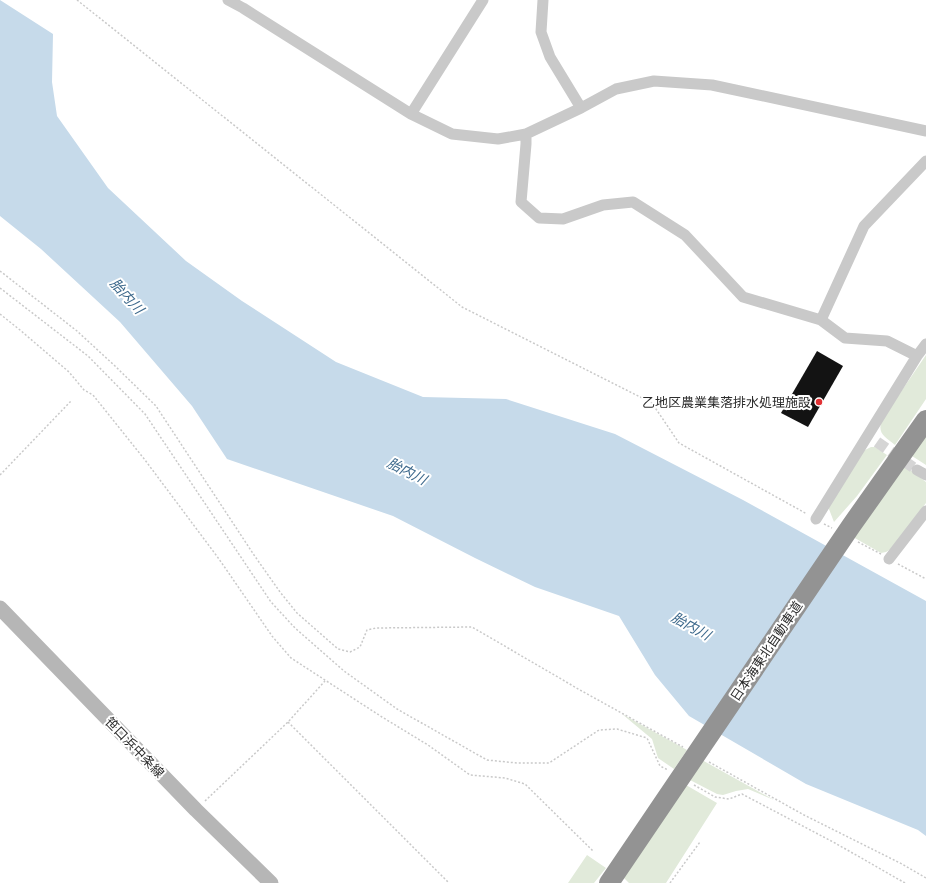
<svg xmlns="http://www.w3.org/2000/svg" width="926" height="883" font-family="Quicksand,'Noto Sans JP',sans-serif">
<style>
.green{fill:#e1eada}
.water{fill:#c6daea}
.building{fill:#131313}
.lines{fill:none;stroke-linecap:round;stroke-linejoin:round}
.street-tunnel{stroke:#d5d5d5;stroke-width:11;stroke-dasharray:11 5.5;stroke-linecap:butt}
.path{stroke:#c9c9c9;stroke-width:1.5;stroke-dasharray:2 2;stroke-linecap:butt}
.street{stroke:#c9c9c9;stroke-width:11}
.secondary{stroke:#b6b6b6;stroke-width:15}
.highway{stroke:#939393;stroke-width:20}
.poi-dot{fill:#e13134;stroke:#fff;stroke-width:1.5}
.labels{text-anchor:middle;stroke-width:4;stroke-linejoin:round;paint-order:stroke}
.poi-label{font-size:13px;fill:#2c2c2c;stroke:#fff;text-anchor:end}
.street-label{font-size:13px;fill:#2c2c2c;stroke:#fff}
.water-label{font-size:14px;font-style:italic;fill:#3d698c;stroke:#fff}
</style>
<rect width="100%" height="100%" fill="#fff"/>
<!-- green -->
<path class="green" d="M926 355V399L895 445C884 436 876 433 883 418Z
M926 435V465L912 456Z
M871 447H875L887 455 857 496 834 522 827 504 863 451Z
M905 466 926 482V503L891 549 886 552 881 553 853 537Z
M622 714 687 750 674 769 658 758 652 739Z
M702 760 774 800 748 789 736 791 723 795 717 794 690 780Z
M686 785 717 803 666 883H629L622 876Z
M587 855 606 868 594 883H568Z"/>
<!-- water -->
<path class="water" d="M0 0 53 34 52 82 57 116 108 188 186 261 242 301 336 362 423 397 506 399 615 434 743 500 926 601V836L918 830 806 784 689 716 655 675 619 616 535 587 475 558 393 516 227 459 192 406 120 322 41 249 0 216Z"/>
<!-- building -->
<path class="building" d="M817 351 843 366 808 427 781 413Z"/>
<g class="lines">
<!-- street-tunnel -->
<path class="street-tunnel" d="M877 442 917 470"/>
<!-- path -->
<path class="path" d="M77 0 462 307 652 403 679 443 807 514
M0 271 77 331 115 366 156 406 254 555 280 592 297 613 338 649 350 652 360 647 367 630 376 628 472 627 580 690 683 747
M0 288 88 356 145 414 271 602 295 628 344 671 397 709 487 760 517 763H549L599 730 617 729 647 738 660 766 668 770
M0 314 20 330 69 372 84 390 93 395 145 460 219 559 272 636 291 658 382 717 428 745 470 775 505 778 525 784 593 851
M0 475 71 401
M824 524 832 528
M858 542 881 554
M898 564 926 579
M288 722 449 883
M709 762 804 815 902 864 926 878
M694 785 715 797 729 799 742 794 835 843 905 883
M205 801 288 722 325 681
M670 883 700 842"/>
<!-- street -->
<path class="street" d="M228 0 243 8 411 114 452 134 498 139 526 134 581 108 616 89 654 81 712 85 926 131
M543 0 541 32 550 57 581 108
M411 114 483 0
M526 134V144L521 202 539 218 563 219 603 205 633 202 685 235 743 297 821 320 845 338 887 341 917 356
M821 320 864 226 926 161
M917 470 926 475
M816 519 917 356 926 344
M889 559 926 511"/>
<!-- secondary -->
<path class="secondary" d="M0 608 196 810 271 883"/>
<!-- highway -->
<path class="highway" d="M609 883 851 526 926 420"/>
</g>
<!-- markers -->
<circle class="poi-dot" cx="819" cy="402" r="4"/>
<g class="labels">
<!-- poi labels -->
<g class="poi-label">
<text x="811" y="407">乙地区農業集落排水処理施設</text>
</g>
<!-- street labels -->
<g class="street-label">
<text transform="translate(766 651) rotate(-56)" y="5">日本海東北自動車道</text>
<text transform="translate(135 747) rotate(46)" y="5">笹口浜中条線</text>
</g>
<!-- water labels -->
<g class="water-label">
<text transform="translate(127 296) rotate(48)" y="5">胎内川</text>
<text transform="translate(407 471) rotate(27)" y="5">胎内川</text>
<text transform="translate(691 626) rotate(29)" y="5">胎内川</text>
</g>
</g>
</svg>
